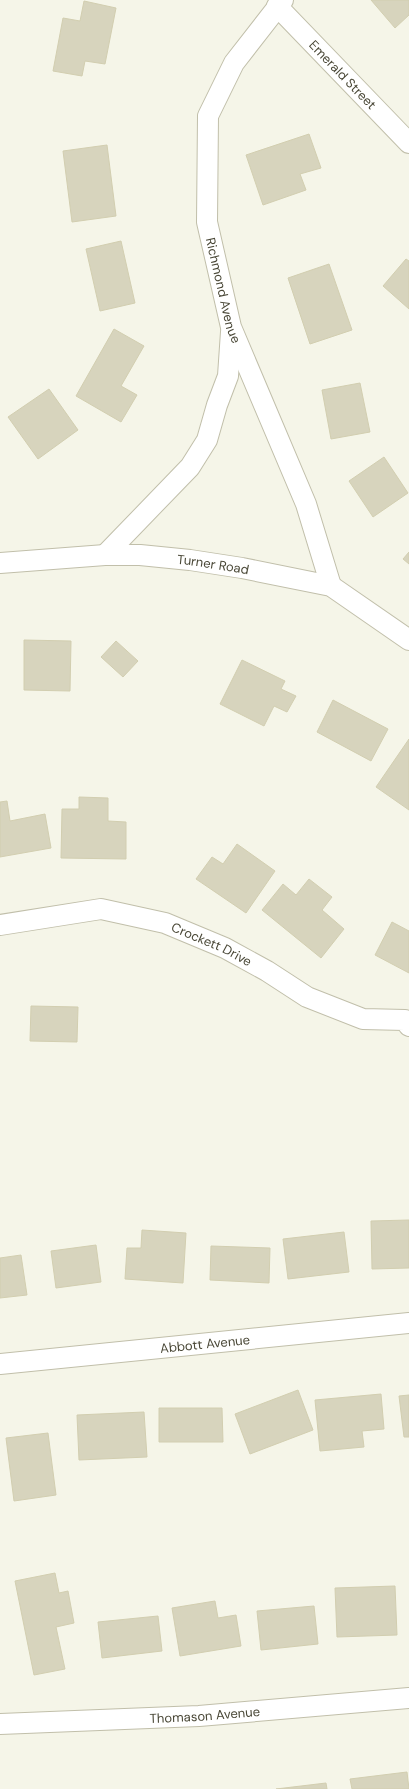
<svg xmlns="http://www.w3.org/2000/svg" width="409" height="1789" font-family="'DM Sans',sans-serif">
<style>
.building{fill:#d7d4bd;stroke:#d2ceb0}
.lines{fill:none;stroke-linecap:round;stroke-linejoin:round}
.minor-casing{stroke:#c1bfaa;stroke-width:22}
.minor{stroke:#fff;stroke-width:20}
.labels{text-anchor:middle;stroke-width:3.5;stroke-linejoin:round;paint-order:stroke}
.street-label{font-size:13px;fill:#494736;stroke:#fff}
</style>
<rect width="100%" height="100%" fill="#f5f5e8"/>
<!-- building -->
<path class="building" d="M371 0H409V15L395 28Z
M84 1 116 8 105 64 85 61 82 76 53 71 63 18 80 21Z
M309 134 321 168 300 174 306 190 263 205 246 155Z
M107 145 116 216 72 222 63 151Z
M121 241 135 303 100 311 86 249Z
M406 259 409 261V309L383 286Z
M329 264 352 330 310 344 288 278Z
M114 329 144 346 121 386 137 395 121 422 76 396Z
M360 383 370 432 331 439 322 390Z
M49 389 78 430 38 459 8 417Z
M384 457 408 493 373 517 349 481Z
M409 552V564L403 559Z
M24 640 71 641 70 691 24 690Z
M116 641 138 661 123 677 101 657Z
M242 660 285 681 281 689 296 696 287 712 274 706 264 726 220 704Z
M333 700 388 729 371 761 317 732Z
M409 739V810L376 787Z
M79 797 108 798V821L126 822V859L61 858 62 809H79Z
M7 801 10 821 45 814 51 848 0 857V802Z
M237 844 275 871 246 913 196 879 212 857 223 864Z
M309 879 332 897 322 910 344 929 321 958 262 910 283 884 296 895Z
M392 922 409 931V973L375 955Z
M31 1006 78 1007 77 1042 30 1041Z
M409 1220V1268L372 1269 371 1221Z
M142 1230 186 1233 183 1283 125 1279 127 1248H141Z
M344 1232 349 1272 288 1279 283 1239Z
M96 1245 101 1282 56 1288 51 1251Z
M211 1246 270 1248 269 1283 210 1280Z
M21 1255 27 1295 0 1298V1258Z
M298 1390 313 1430 250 1454 235 1414Z
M381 1394 384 1429 362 1431 364 1447 320 1451 315 1400Z
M409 1395V1437H404L399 1396Z
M159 1408H222L223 1442H159Z
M144 1412 147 1457 79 1460 77 1415Z
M48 1433 56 1495 14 1501 6 1438Z
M55 1573 59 1593 68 1591 74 1623 56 1627 65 1669 34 1675 15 1581Z
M395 1586 397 1635 337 1637 335 1588Z
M215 1601 218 1618 236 1615 241 1646 180 1656 172 1608Z
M314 1606 318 1644 261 1650 257 1611Z
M158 1616 162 1651 102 1658 98 1622Z
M407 1772 409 1789H352L350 1779Z
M326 1783 327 1789H276Z"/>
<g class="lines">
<defs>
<g id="minor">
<path id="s1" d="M283 0 234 63 208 116 207 222 231 327 306 504 331 586"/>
<path id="s2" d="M277 6 409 143"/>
<path d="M105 555 190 467 207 440 217 405 228 376 231 332"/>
<path id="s3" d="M0 563 105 555H140L190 560 242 568 331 586 409 640"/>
<path id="s4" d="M0 925 101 909 165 923 225 948 267 971 307 997 363 1019 405 1020 409 1026"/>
<path id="s5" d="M0 1364 409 1323"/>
<path id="s6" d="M0 1724 199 1716 409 1698"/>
</g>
</defs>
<!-- minor casing -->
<use href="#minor" class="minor-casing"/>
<!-- minor -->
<use href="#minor" class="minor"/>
</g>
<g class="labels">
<!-- street labels -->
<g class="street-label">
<text dy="5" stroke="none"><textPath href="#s2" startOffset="95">Emerald Street</textPath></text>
<text dy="5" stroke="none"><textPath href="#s1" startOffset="315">Richmond Avenue</textPath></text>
<text dy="5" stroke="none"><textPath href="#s3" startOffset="214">Turner Road</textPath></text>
<text dy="5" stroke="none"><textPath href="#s4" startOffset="219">Crockett Drive</textPath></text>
<text dy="5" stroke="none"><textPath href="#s5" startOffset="206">Abbott Avenue</textPath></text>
<text dy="5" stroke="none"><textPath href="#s6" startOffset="205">Thomason Avenue</textPath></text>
</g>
</g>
</svg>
